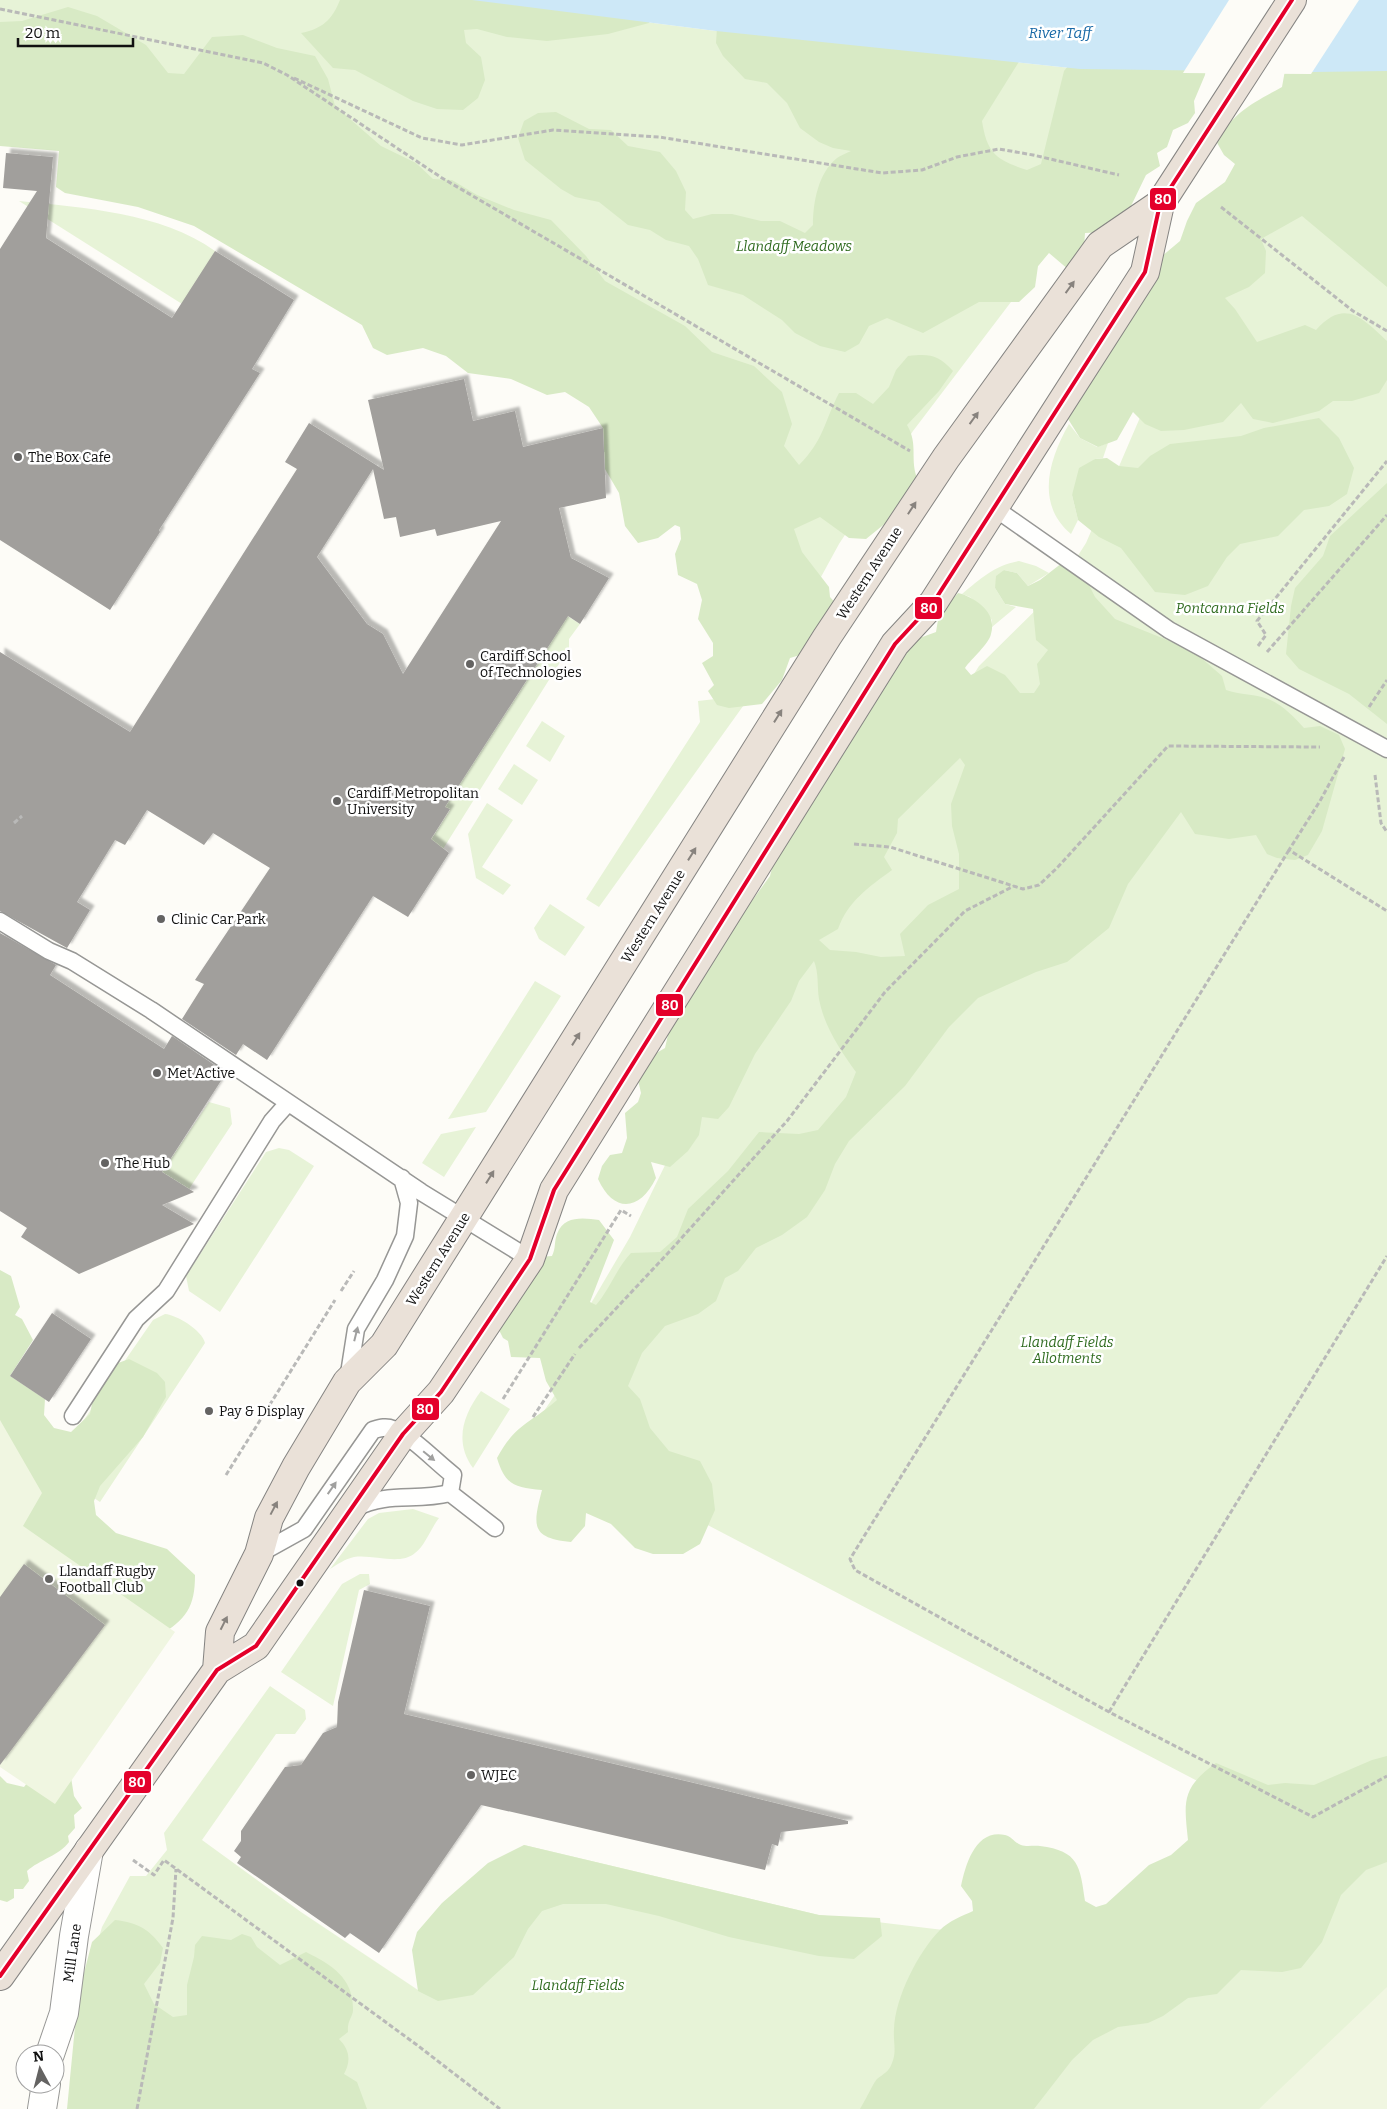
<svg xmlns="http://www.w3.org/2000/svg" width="1387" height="2109" font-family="Bitter,serif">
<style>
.green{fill:#e7f3d7}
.forest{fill:#d8eac5;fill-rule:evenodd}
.pitch{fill:#f0f6e1}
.water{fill:#cde8f7}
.pier{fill:#fdfcf7}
.building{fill:#a19f9c;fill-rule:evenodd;filter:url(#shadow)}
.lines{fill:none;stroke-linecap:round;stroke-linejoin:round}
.lane-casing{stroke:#979795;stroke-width:19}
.street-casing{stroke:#979795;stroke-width:30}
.highway-casing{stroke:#858482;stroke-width:30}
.path{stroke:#b9b9b8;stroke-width:3;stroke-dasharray:5 2.5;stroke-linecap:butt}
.lane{stroke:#fffffe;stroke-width:16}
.street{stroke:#fffffe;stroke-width:28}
.highway{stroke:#eae1d8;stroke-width:28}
.bus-1-casing{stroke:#fff;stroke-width:8}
.bus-1{stroke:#e4002b;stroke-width:4}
.oneway{fill:#88837e}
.oneway2{fill:#a0a09f}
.poi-dot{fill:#646362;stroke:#fff;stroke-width:2}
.bus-dot{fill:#111;stroke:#fff;stroke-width:2}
.labels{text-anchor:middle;stroke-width:5;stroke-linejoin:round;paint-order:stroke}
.park-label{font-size:14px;font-style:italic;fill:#2f6b1f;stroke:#fff}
.poi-label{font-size:14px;fill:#111;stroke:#fff;text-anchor:start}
.street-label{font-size:14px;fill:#111;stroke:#fff}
.water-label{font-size:15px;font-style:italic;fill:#1768a6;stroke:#fff}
.line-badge{stroke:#fff;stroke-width:2}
.badge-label{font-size:14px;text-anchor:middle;font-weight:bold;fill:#fff}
</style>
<defs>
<filter id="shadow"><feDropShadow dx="4.5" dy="-4.5" stdDeviation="1" flood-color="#0004"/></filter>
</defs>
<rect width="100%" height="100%" fill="#fdfcf7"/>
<!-- green -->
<path class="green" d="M0 0H472L716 31 1080 69 1171 91 913 431 839 544 774 663 740 459 0 76Z
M1387 71V2109H74L95 1951 102 1927 130 1876H146L167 1850 164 1833 270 1686 305 1710 306 1719 295 1734H276L202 1840 301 1912 418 1990 524 1845 819 1915 1194 1960 1207 1786 610 1474 533 1427 589 1345 573 1334 630 1237 670 1155 979 666 1056 590 1086 543 1222 227Z
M19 201C83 208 161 212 215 251L190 309Z
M1069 424 1080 438 1097 447 1108 443 1103 458 1095 459 1072 495 1078 520 1071 534C1035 504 1049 459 1069 424Z
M1019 561 1036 566 1049 573 1028 586 1017 573 1004 570 995 588 1005 604 1016 607 992 627V620L970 597 962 594C980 579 995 565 1019 561Z
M550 605 580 624 569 639V648L443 849 430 841 450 810 445 807 549 646Z
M751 695 599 907 586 899 700 722 698 701Z
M542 721 565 736 550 762 526 746Z
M514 764 538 780 522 805 498 789Z
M487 803 513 820 482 867 511 885 503 895 476 878 468 834Z
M550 904 585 927 565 956 539 939 534 928Z
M535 981 561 996 486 1112 448 1119Z
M209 1102 230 1108 232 1124 189 1189 162 1172Z
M476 1127 444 1177 422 1163 441 1134Z
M279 1148 289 1150 314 1166 220 1312 189 1291 186 1276 266 1152Z
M165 1314C177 1315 202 1330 205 1343L100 1502 50 1469 153 1320Z
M481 1391 510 1409 473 1468C454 1442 463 1415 481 1391Z
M413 1509 439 1518C431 1528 425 1546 415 1553 400 1566 373 1554 354 1557 345 1559 338 1564 330 1569L368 1519 379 1513Z
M360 1574H369L370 1584 359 1590 333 1706 281 1672 342 1584Z"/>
<!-- forest -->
<path class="forest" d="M340 0H663L649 23 608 34 547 41 507 37 477 29 464 30 466 43 481 57 485 80 478 98 463 110 437 109 413 101 355 70 333 68 301 33C322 29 332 20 340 0Z
M755 0 1030 44 982 121C987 154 997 160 1027 170L1041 164 1064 71 1081 50 1207 59 1205 75 1194 101 1195 113 1188 123 1173 130 1167 147 1157 153 1160 166 1146 175 1131 206 1106 232 1085 233 1084 248 1069 270 1049 253 1038 266 1035 287 1019 302H979L923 333 887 318 869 326 859 344 845 352 820 346 795 333 782 320 743 295 708 285 698 259 689 246 666 240 650 230 628 225 599 202 575 197 561 189 525 160 518 138 524 121 538 113 556 112 589 129 611 130 628 146 660 152 676 171 686 192 685 210 693 219 712 214H732L761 221H780L805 233 813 225C813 203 818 173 837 158 841 155 847 153 851 151L833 148 819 142 800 128 787 103 767 83 745 79 723 56 716 43 717 28Z
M68 7 97 16 146 45 168 73 184 74 212 37 243 35 277 48 315 56 328 79 335 106 381 146 416 163 433 179 452 180 477 195 514 210 551 220 586 256 605 281 685 326 712 352 754 366 782 392 792 424 784 446 799 465C824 440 824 422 839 393H856L873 404 889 387 896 370 908 356C930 354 937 354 953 371L939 391 907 425C919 445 909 460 918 480L887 522 866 539 849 538 820 517 794 529 802 552 829 587 830 597 838 606 810 652 790 658 782 680 762 704 729 708 717 705 708 691 714 685 702 663 713 656V643L698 619 702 600 697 584 678 575 675 554 681 539 680 527 675 525 658 538 638 543 625 526 619 493 605 469 603 428 589 407 565 392 547 395 511 379 468 373 446 356 423 348 387 355 373 348 362 325 194 226 138 207 65 193 56 187 59 151 0 146V22L22 21Z
M1387 46V287L1302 216 1261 239 1266 251 1265 273 1249 287 1225 298 1235 309 1257 342 1305 325 1316 330C1345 298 1362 318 1387 341V380L1379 393 1352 401H1333L1319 411 1273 423 1253 419 1241 403 1223 422 1184 430 1161 431 1145 424 1133 412 1117 440 1098 447 1080 438 1063 411 1098 372 1099 364 1155 262 1180 241 1187 221 1196 203 1225 182 1235 164 1224 155 1216 141C1236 111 1251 104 1282 87L1287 59Z
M1319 418 1339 438 1354 468 1347 494 1329 506 1304 510 1278 536 1240 544 1227 557 1208 586 1185 595 1155 592 1121 548 1099 537 1078 520 1072 495 1079 468 1095 459 1107 458 1119 466 1138 468 1150 456 1170 444 1241 436 1264 428Z
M1387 483V724L1349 694 1299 669 1286 654 1291 606 1295 588 1323 556 1330 536Z
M1062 563 1087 581 1095 597 1115 619 1192 650 1222 676 1226 690C1239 695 1257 694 1268 699 1282 704 1295 718 1304 728L1320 726 1339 735 1345 749 1322 831 1308 855 1295 860 1277 858 1267 854 1256 835 1229 839 1195 834 1181 812 1128 884 1109 928 1067 962 1036 972 978 998 949 1027 905 1086 849 1141 835 1164 825 1190 807 1217 782 1235 756 1248 738 1271 725 1278 716 1301 698 1314 665 1326 642 1353 628 1386 640 1399 650 1428 669 1451 700 1461 712 1484 715 1510 700 1544 683 1554H653L635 1548 611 1524 586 1513 585 1526 571 1542C530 1538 533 1525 542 1490 515 1488 505 1485 497 1458 515 1424 531 1423 557 1400L546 1381 540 1358 511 1357 508 1341 503 1338 495 1322 539 1257 552 1256C556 1248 554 1242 557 1234 564 1215 584 1218 599 1220L614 1240 590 1302 596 1305C610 1289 616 1269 631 1253L660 1252 677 1237 688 1209 728 1171 759 1132 799 1134 818 1130 846 1097 856 1072C840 1050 824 1026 819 999 817 986 819 974 814 961L799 981 791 1001 755 1054 729 1107 718 1119 702 1117 699 1135 688 1151 670 1167 651 1162 656 1178C640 1211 614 1214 598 1179L602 1166 610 1155 622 1153 627 1138 625 1113 638 1102 641 1093 638 1080 641 1062 665 1048 673 1013 734 919 751 902 770 876 777 849 816 787 830 774 842 750 897 658 917 639 936 632 939 614 958 593 962 594C978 600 997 613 991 634 989 644 971 659 965 668L971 675 987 666 1005 675 1020 693H1034L1040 684 1037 664 1048 650 1036 640 1033 609 1005 604 995 588 996 576 1004 570 1017 573 1028 586 1040 580ZM960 758 965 765 951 804 952 826 959 854V889L928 905 900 934 905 956 881 957 856 952 830 950 819 940 838 929C848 901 869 887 892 870L884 857 897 833 898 819Z
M0 1270 11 1276 20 1307 15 1315 22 1319 33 1340 10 1376 45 1399 44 1415 54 1428 71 1432 90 1414 95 1388 110 1366 129 1359 157 1373 165 1382 166 1397 143 1437 100 1486 94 1501 96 1515 116 1533 167 1549 195 1575C195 1608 186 1619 159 1636L0 1554Z
M1387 1756V1862L1366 1870 1341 1895 1322 1942 1301 1968 1282 1972 1241 1970 1217 1994 1188 1998 1163 2016 1148 2023 1118 2027 1093 2040 1072 2060 1034 2109H860C864 2103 874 2082 877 2079 883 2074 889 2072 892 2063 897 2052 893 2041 894 2029 895 1998 918 1952 940 1930 949 1921 962 1916 973 1911L972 1901 961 1886C966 1863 976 1829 1005 1835 1011 1836 1015 1843 1021 1845 1027 1847 1034 1845 1040 1846 1079 1851 1080 1866 1085 1901L1096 1907 1106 1904 1149 1865 1171 1855 1188 1840C1184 1802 1181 1788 1216 1763L1268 1785 1285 1783 1314 1785 1372 1760Z
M70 1771 74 1796 82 1808 74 1815 75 1828 68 1836 69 1842C60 1855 39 1860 27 1871L29 1881 23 1889H14V1898L7 1902 0 1900V1776L7 1783 24 1787 30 1779Z
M524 1845 819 1915 880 1918 882 1936 854 1959 819 1956 729 1937 659 1916 606 1904H563L542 1911 528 1929 514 1957 473 1995 438 2001 418 1991 412 1950 417 1932 442 1903 488 1863Z
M115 1920C139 1923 149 1929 163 1948L160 1963 144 1984 154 2004 173 2017 187 2015V1985L194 1957 195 1945 202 1936 231 1940 242 1934 251 1937 257 1947 280 1965 306 1952C332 1965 354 1978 353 2011 352 2018 347 2021 348 2032L339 2039C350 2050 351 2061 344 2074L357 2082 367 2109H67L78 1996 92 1942Z"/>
<!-- pitch -->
<path class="pitch" d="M0 1420 42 1493 23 1526 175 1632 55 1804 0 1767Z
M1387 1987V2109H1259Z"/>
<!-- water -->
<path class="water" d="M472 0H1387V71L1313 72 1080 69 716 31Z"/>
<!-- pier -->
<path class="pier" d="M1229 0H1359L1311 74 1183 73Z"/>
<!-- building -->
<path class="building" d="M6 153 53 157 46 238 172 318 215 251 294 300 252 369 260 373 159 530 160 532 110 610 0 540V249L37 191 3 188Z
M464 379 473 421 515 411 523 447 603 428 606 498 559 508 571 558 609 578 580 624 568 616 445 807 450 809 431 839 449 853 408 917 373 896 267 1060 243 1044 236 1055 182 1019 204 984 195 980 270 868 213 833 204 845 147 810 125 845 115 840 77 902 90 910 67 948 0 911V652L130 732 297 469 285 462 309 423 384 470 368 400ZM373 469 384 519 396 517 400 537 435 529 437 536 501 521 403 674 383 634 367 624 317 557Z
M0 933 56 965 50 975 164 1049 172 1036 226 1073 162 1172 194 1192 162 1205 194 1224 79 1274 21 1237 27 1228 0 1211Z
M52 1313 91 1339 49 1402 10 1376Z
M24 1564 105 1625 0 1765V1597Z
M364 1590 430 1606 404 1714 719 1789 848 1821V1824L781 1832 778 1846 772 1844 765 1870 481 1805 379 1953 350 1933 345 1938 237 1863 241 1857 234 1851 241 1841V1831L285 1767 301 1765 323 1733 337 1727 338 1702Z"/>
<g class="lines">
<defs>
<path id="lane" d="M993 507 1169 630 1387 749
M0 921 49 951 72 961 151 1010 421 1192 530 1259
M348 1380 356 1329 385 1280 405 1236 409 1203 402 1178
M73 1416 136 1319 166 1291 272 1121 288 1103
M450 1493 495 1528
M355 1508C390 1491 414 1502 450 1493
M259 1554 304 1529 373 1430C380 1428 386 1426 393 1429 412 1436 436 1462 453 1475L450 1493"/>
<path id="street" d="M50 2054 64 2013 74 1936 89 1850
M42 2109 46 2084"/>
<path id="highway" d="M217 1670 220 1632 259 1554 269 1518 296 1467 347 1382 384 1345 827 637 946 458 1100 245 1160 204
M0 1976 217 1670 256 1646 403 1434 441 1392 530 1259 554 1190 895 644 933 603 1145 272 1160 204 1292 0"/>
</defs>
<!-- lane casing -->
<use href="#lane" class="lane-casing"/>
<!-- street casing -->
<use href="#street" class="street-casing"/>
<!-- highway casing -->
<use href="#highway" class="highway-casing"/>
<!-- path -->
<path class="path" d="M0 9 263 63 287 75 442 178 910 451
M294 78 422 138 462 145 553 130 659 137 882 173 922 170 957 157 999 149 1033 155 1119 175
M1221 207 1353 311 1387 331
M1258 646 1266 635 1257 621 1387 461
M1267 652 1387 515
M1369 707 1387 680
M1344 757 1320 801 1289 850 1387 911
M1375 775 1381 823 1387 832
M14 823 22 816
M854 844 890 847 1023 889 1039 885 1057 868 1168 746 1320 747
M1289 850 850 1559 855 1570 1109 1712 1313 1817 1387 1776
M341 1291 354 1271
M579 1348 669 1252 787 1121 885 992 965 911 1014 886
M503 1399 621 1210 631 1216
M533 1417 575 1354
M226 1475 335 1300
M1109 1712 1387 1256
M133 1860 154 1875 164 1860 417 2045 500 2109
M137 2109 173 1918 176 1869"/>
<!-- lane -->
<use href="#lane" class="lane"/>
<!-- street -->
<use href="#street" class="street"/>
<!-- highway -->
<use href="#highway" class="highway"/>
<defs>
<path id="bus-1" d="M0 1976 217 1670 256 1646 403 1434 441 1392 530 1259 554 1190 895 644 933 603 1145 272 1160 204 1292 0"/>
</defs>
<!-- bus-1 casing -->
<use href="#bus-1" class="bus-1-casing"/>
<!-- bus-1 -->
<use href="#bus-1" class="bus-1"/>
</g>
<!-- one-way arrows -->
<defs><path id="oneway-solid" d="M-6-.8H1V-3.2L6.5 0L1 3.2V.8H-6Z" transform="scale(1.25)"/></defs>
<g class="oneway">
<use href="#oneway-solid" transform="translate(1070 287) rotate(-54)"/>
<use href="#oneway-solid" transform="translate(974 418) rotate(-54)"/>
<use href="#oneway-solid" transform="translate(912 508) rotate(-57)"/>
<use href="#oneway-solid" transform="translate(778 716) rotate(-58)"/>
<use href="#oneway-solid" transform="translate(692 854) rotate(-58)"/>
<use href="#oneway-solid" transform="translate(576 1039) rotate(-58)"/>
<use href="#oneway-solid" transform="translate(490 1177) rotate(-58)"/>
<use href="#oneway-solid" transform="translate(274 1508) rotate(-62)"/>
<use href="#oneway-solid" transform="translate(224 1623) rotate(-63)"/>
</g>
<g class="oneway2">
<use href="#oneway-solid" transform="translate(356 1334) rotate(-76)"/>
<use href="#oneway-solid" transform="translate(429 1456) rotate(39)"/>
<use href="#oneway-solid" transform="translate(332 1488) rotate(-55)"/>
</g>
<!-- markers -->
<g class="poi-dot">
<circle cx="18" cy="457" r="5"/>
<circle cx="470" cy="664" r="5"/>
<circle cx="337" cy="801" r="5"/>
<circle cx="161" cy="919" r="5"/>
<circle cx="157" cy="1073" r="5"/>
<circle cx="105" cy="1163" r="5"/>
<circle cx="209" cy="1411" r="5"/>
<circle cx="49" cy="1579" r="5"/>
<circle cx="471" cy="1775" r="5"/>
</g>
<circle class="bus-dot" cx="300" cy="1583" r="4.5"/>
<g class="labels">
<!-- park labels -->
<g class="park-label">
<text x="794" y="251">Llandaff Meadows</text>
<text x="1230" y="613">Pontcanna Fields</text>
<text x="1067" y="1347">Llandaff Fields<tspan x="1067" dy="16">Allotments</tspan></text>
<text x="578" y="1990">Llandaff Fields</text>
</g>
<!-- poi labels -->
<g class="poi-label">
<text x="28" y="462">The Box Cafe</text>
<text x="480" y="661">Cardiff School<tspan x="480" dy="16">of Technologies</tspan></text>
<text x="347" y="798">Cardiff Metropolitan<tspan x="347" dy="16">University</tspan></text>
<text x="171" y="924">Clinic Car Park</text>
<text x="167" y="1078">Met Active</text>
<text x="115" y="1168">The Hub</text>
<text x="219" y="1416">Pay &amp; Display</text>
<text x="59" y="1576">Llandaff Rugby<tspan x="59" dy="16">Football Club</tspan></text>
<text x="481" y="1780">WJEC</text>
</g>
<!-- street labels -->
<g class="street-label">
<text transform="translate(869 573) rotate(-57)" y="5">Western Avenue</text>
<text transform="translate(653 916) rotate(-58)" y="5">Western Avenue</text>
<text transform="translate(438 1259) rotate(-58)" y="5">Western Avenue</text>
<text transform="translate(72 1953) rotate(-82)" y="5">Mill Lane</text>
</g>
<!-- water labels -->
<g class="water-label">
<text x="1060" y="38">River Taff</text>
</g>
</g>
<g class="line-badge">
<rect x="1149" y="187" width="28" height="24" rx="5" fill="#e4002b"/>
<rect x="914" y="596" width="29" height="24" rx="5" fill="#e4002b"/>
<rect x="655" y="993" width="29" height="24" rx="5" fill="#e4002b"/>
<rect x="411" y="1397" width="29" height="24" rx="5" fill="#e4002b"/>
<rect x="123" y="1770" width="29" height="24" rx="5" fill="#e4002b"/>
</g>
<g class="badge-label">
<text x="1163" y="204">80</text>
<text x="929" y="613">80</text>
<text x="670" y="1010">80</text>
<text x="425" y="1414">80</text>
<text x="137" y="1787">80</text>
</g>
<!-- north arrow -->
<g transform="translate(40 2069) rotate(353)"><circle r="24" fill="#ffffff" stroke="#a0a0a0"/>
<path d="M0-4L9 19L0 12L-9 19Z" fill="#646362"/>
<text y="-8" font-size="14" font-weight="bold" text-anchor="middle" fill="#111111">N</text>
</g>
<!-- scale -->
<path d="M18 38v8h115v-8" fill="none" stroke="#111111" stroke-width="2.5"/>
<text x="25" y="38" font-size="15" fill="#111111" stroke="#ffffff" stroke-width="4" paint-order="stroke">20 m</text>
</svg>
